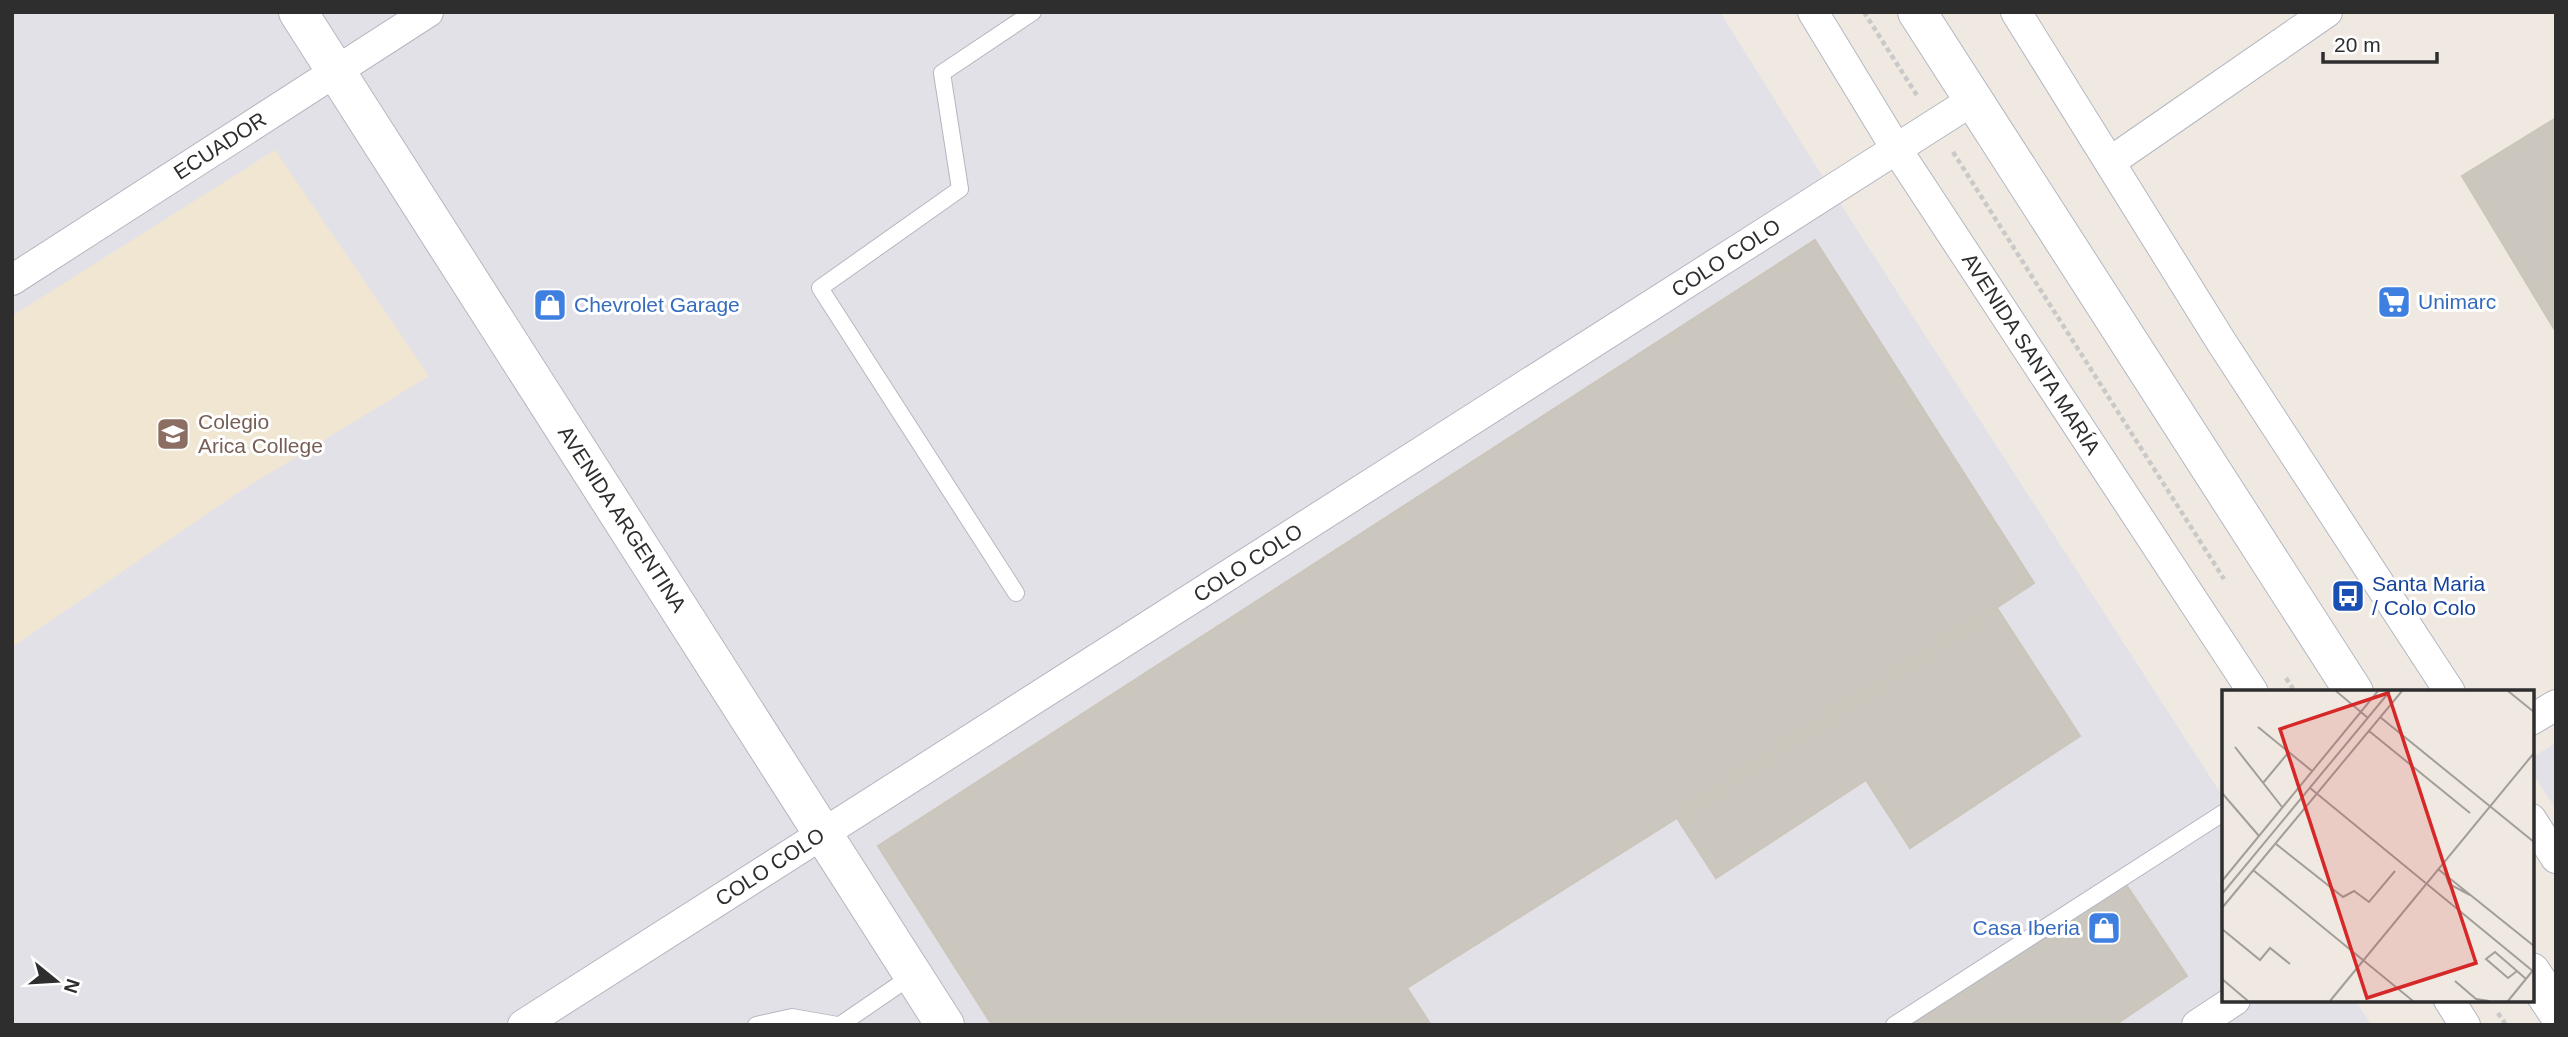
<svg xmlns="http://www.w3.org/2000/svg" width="2568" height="1037" font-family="Helvetica,sans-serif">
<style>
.industrial{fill:#e3e1e8}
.education{fill:#f0e6d1}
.building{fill:#cbc7bf;stroke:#cbc5ba;stroke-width:2}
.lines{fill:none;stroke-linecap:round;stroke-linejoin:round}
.lane-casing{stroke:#b4b7c1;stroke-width:18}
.street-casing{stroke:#b4b7c1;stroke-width:32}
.secondary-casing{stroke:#b4b7c1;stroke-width:40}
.path{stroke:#c9c9c9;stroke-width:4.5;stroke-dasharray:5 3.5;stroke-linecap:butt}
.lane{stroke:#fff;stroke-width:16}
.street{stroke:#fff;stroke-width:30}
.secondary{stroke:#fff;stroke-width:38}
.labels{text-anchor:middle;stroke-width:6;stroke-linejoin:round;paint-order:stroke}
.street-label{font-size:21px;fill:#2e2e2e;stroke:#fff}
.shop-label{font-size:21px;fill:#366cbe;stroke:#fff;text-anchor:start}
.education-label{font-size:21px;fill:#785e54;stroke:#fff;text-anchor:start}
.transit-label{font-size:21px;fill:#164399;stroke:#fff;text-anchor:start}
.inset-road{fill:none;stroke:#a29e99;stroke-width:2}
.view{fill:#d62828;fill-opacity:0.15;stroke:#d62828;stroke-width:3.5}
.inset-edge{fill:none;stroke:#2e2e2e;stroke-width:3.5}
</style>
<rect width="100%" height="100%" fill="#efe9e1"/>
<!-- industrial -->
<path class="industrial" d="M12 12H1720L1814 163 2223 797V1000H2355L2371 1025H12Z
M2556 743V809L2531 771V758Z"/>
<!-- education -->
<path class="education" d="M275 150 429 376 239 492 12 647V316Z"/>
<!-- building -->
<path class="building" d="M2556 118V332L2462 176Z
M1815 240 2034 583 1677 818 1407 988 1431 1025H992L878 846Z
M1997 608 2080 736 1910 848 1866 780 1716 878 1677 818Z
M2123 880 2187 976 2115 1025H1909Z"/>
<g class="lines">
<defs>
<path id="lane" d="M1016 593 820 288 960 189 942 73 1033 12
M756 1025 792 1017 837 1025
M840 1025 913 975
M1894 1025 2223 813"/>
<path id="street" d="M1813 12 1897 150 2253 692
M2016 12 2222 343 2450 692
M2110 162 2327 12
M12 280 428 12
M2531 720 2556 705
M2531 819 2556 858
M2449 1000 2465 1025
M523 1025 1973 100
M2197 1025 2235 1000"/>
<path id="secondary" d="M298 12 945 1025
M1917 12 2354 692
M2531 972 2556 1010"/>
</defs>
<!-- lane casing -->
<use href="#lane" class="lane-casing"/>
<!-- street casing -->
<use href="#street" class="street-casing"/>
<!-- secondary casing -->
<use href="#secondary" class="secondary-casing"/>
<!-- path -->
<path class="path" d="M1864 12 1918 97
M1953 152 2224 579
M2286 678 2295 692
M2498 1013 2506 1025"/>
<!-- lane -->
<use href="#lane" class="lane"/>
<!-- street -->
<use href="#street" class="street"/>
<!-- secondary -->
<use href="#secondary" class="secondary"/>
</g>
<!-- icons -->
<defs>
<symbol id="supermarket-square" viewBox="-11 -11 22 22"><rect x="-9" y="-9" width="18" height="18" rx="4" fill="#3f7fe0" stroke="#fff"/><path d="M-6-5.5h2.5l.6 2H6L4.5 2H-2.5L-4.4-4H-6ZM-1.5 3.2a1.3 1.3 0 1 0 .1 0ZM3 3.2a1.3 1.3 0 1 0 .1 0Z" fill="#fff"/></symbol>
<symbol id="shop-square" viewBox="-11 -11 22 22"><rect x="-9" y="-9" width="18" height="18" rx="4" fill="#3f7fe0" stroke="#fff"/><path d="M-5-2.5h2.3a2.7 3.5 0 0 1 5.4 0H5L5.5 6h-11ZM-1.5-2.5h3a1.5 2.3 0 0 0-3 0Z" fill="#fff"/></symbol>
<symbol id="school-square" viewBox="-11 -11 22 22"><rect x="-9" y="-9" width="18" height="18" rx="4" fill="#8d6e63" stroke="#fff"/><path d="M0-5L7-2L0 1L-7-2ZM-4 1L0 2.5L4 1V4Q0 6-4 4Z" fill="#fff"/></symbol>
<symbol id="bus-square" viewBox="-11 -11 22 22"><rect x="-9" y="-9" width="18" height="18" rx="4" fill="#1a4fb4" stroke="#fff"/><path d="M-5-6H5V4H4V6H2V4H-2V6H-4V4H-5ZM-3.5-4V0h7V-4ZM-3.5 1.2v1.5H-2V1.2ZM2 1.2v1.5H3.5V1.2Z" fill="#fff"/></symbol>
</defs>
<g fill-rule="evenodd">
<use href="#supermarket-square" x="2375" y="283" width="38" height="38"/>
<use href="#shop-square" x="531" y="286" width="38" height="38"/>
<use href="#school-square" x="154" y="415" width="38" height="38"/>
<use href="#bus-square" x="2329" y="577" width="38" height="38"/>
<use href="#shop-square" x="2085" y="909" width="38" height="38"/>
</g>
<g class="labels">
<!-- street labels -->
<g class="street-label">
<text transform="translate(220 146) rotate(-33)" y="7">ECUADOR</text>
<text transform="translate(1726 258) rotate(-33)" y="7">COLO COLO</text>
<text transform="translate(2031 354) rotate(57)" y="7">AVENIDA SANTA MARÍA</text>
<text transform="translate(622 519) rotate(57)" y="7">AVENIDA ARGENTINA</text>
<text transform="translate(1248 563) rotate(-33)" y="7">COLO COLO</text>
<text transform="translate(770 867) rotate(-33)" y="7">COLO COLO</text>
</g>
<!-- shop labels -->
<g class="shop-label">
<text x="2418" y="309">Unimarc</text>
<text x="574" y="312">Chevrolet Garage</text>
<text x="2080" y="935" text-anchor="end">Casa Iberia</text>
</g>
<!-- education labels -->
<g class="education-label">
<text x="198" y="429">Colegio<tspan x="198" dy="24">Arica College</tspan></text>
</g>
<!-- transit labels -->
<g class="transit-label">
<text x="2372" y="591">Santa Maria<tspan x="2372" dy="24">/ Colo Colo</tspan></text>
</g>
</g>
<!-- overview -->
<g transform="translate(2222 690)">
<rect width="312" height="312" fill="#efe9e1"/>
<path class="inset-road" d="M114 1 146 28M286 1 312 22M158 27 312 152M36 37 90 81M147 41 248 123M13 57 60 117M41 93 66 63M88 98 312 282M0 103 37 146M54 154 121 207 132 201 147 212 173 181M216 179 312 256M31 180 191 311M224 186 227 194 248 205M0 191 156 1M0 204 168 1M0 218 180 1M0 239 38 270 48 258 68 274M295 281 286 288 264 269 273 262 295 281 304 289M0 289 26 311M233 291 254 309 267 311M108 311 312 63M286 311 312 279"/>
<path class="view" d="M166 3 254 273 145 308 58 39Z"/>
<rect width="312" height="312" class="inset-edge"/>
</g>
<!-- border -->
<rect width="2568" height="1037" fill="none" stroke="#2e2e2e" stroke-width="28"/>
<!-- north arrow -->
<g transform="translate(56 981) rotate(108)" stroke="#ffffff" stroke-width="5" paint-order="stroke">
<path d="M0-5L12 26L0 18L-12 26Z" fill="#2e2e2e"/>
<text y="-10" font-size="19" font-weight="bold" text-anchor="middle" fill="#2e2e2e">N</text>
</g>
<!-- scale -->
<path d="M2323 52v10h114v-10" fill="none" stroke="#2e2e2e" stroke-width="3.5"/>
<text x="2334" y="52" font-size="21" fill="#2e2e2e" stroke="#ffffff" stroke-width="5" paint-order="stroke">20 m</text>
</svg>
